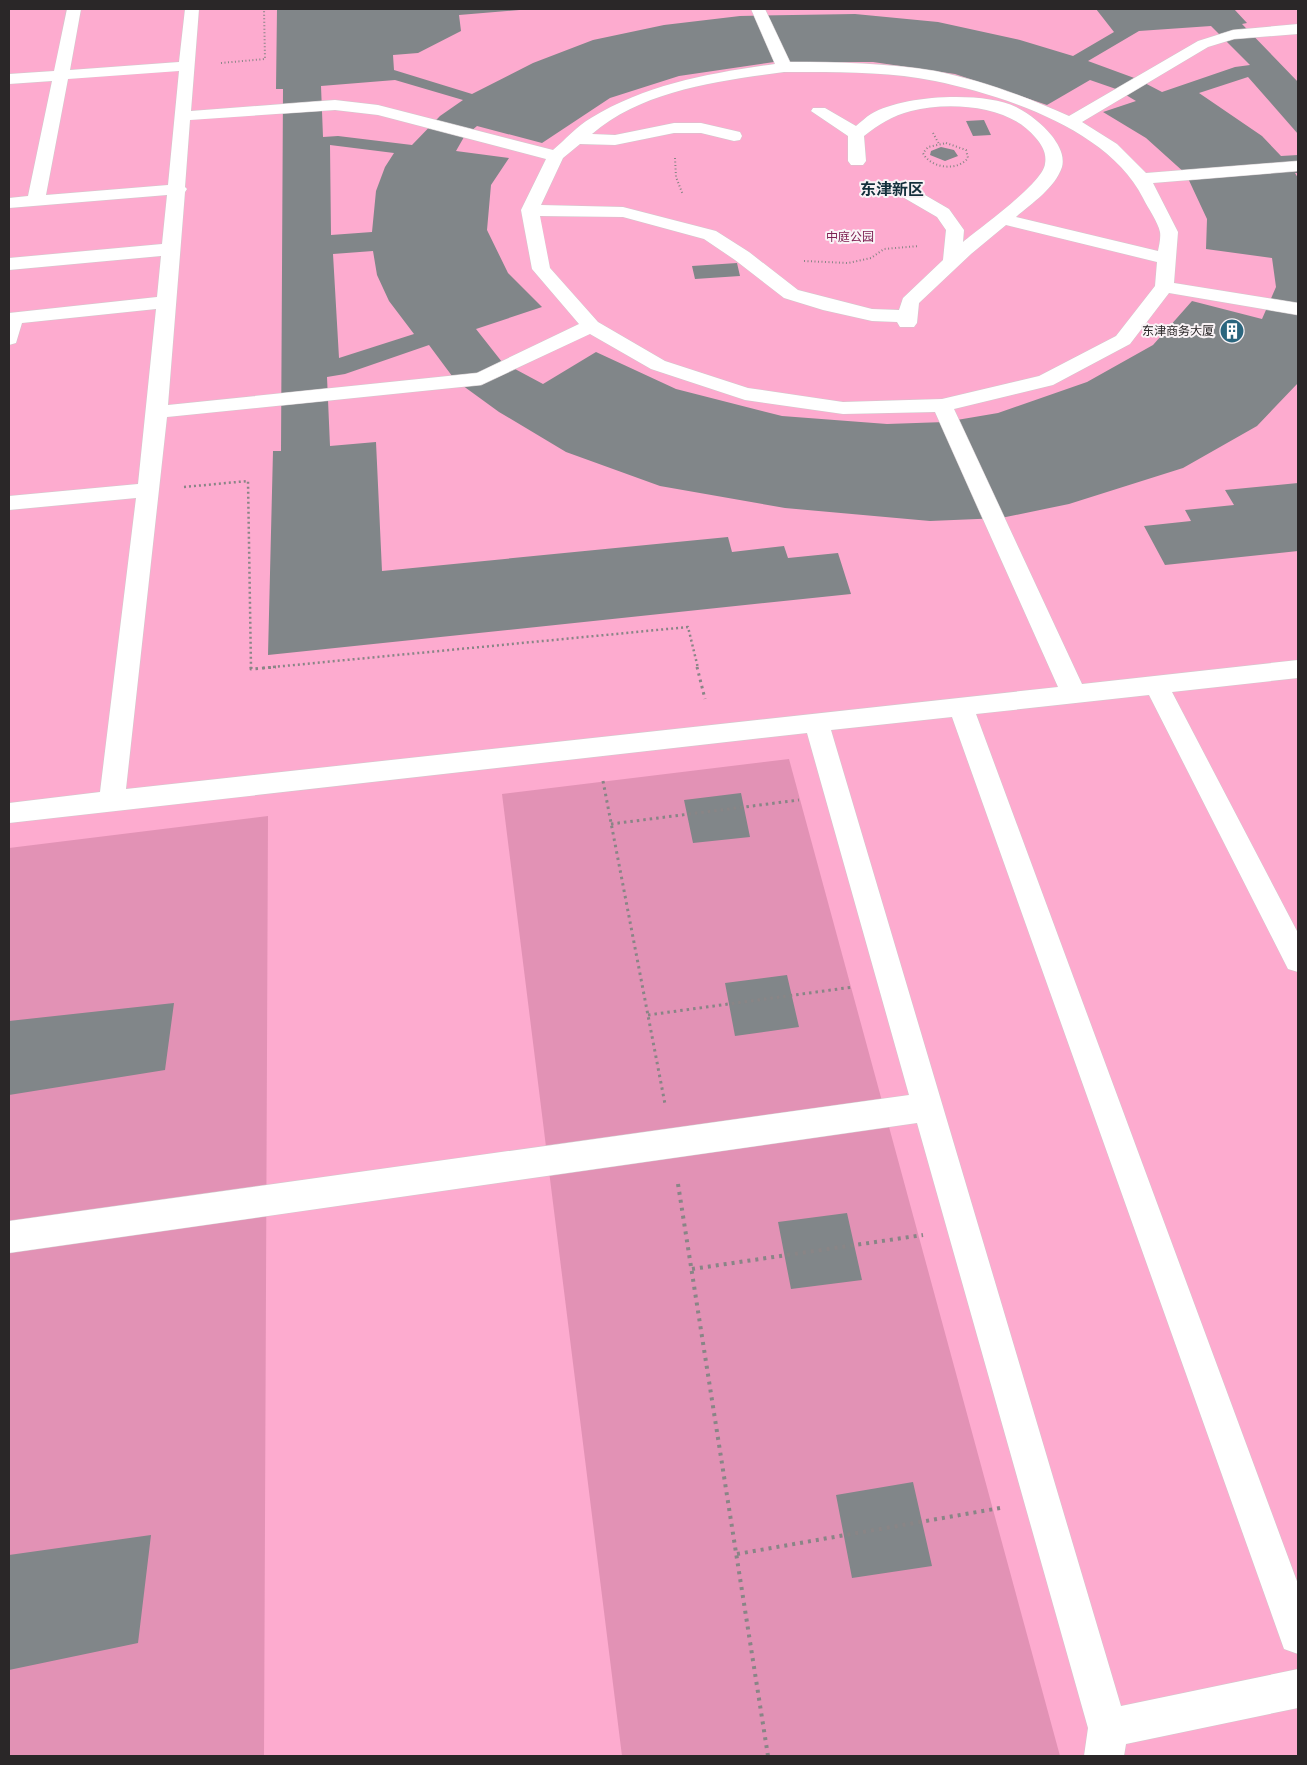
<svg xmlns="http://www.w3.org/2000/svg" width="1307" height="1765" font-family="Raleway,'Noto Sans SC',sans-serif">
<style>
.green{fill:#fdabcf}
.forest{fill:#e292b5}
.building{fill:#818689;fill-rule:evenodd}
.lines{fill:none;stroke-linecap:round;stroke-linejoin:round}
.minor-casing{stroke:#d0c9cc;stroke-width:1}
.path-far3{stroke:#898586;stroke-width:2;stroke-dasharray:1 2.5;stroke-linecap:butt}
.path-far2{stroke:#898586;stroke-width:2.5;stroke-dasharray:2 3;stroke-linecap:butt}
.path-far1{stroke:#898586;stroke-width:3;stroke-dasharray:2.5 4;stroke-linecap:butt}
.path{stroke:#898586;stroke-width:4;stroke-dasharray:3 5;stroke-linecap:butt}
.minor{fill:#fff;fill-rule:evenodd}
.labels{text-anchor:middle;stroke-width:4;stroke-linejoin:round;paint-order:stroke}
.far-park-label{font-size:12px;fill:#7d2052;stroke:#f9f3f6}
.far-poi-label{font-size:12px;fill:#2a2728;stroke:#f9f3f6;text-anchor:end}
.far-district-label{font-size:16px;font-weight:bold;fill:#132f3b;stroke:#f9f3f6}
</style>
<rect width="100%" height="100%" fill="#f9f3f6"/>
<!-- green -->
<path class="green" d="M9 9H1298V1756H9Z"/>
<!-- forest -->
<path class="forest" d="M789 759 1060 1756H622L502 794Z
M268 816 264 1756H9V848Z"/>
<!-- building -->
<path class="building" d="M277 9H531L459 15 461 31 418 53 393 55 394 70 472 94 533 63 593 40 664 25 740 16 855 14 938 22 1020 40 1073 56 1114 32 1096 9H1234L1247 23 1242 24 1298 82V134L1248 77 1199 93 1262 136 1281 156 1298 155V173H1295L1298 178V383L1257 426 1183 468 1069 504 1001 518 930 521 785 508 660 486 566 452 499 412 455 380 429 345 345 374 327 377 330 446 376 442 382 571 728 537 732 552 784 546 788 558 838 553 851 594 268 655 273 451H281L283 89H276ZM1211 26 1250 65 1235 67 1162 92 1137 79 1088 61 1139 31ZM774 62H873L955 74 1047 105 1090 80 1116 89 1136 101 1103 112 1146 138 1186 174 1207 219 1206 249 1272 258 1276 287 1262 319 1192 301 1153 345 1087 382 998 413 945 422 887 424 782 416 676 389 596 352 543 384 502 362 476 329 542 307 508 273 487 230 491 185 509 158 456 151 464 137 477 126 542 143 610 98 679 76ZM395 80 463 100 440 116 412 145 338 136 323 137 321 86ZM330 145 394 153 385 167 376 191 372 232 331 235ZM373 251 377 275 389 301 414 334 339 358 333 254Z
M984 120 991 135 973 136 966 121Z
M941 147 954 150 958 156 945 161 930 155 931 151Z
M737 263 740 276 695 279 692 266Z
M1298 483V551L1165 565 1144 526 1191 521 1185 510 1234 505 1225 490Z
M741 793 750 837 693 843 684 800Z
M787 975 799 1027 735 1036 725 983Z
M174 1003 165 1070 9 1095V1021Z
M847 1213 862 1280 791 1289 778 1222Z
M913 1482 932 1566 852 1578 836 1495Z
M151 1535 138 1643 9 1670V1555Z"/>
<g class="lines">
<defs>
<path id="minor" d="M67 9H81L70 70 179 62 185 9H199L191 111 335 100 378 105 553 150C565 140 577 126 591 118 647 84 711 73 775 64L751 9H765L790 62C838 62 887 63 935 71 981 80 1026 97 1069 116L1198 41 1233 30 1298 24V34L1234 39 1208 47 1082 122 1117 144 1146 173 1298 161V171L1153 183 1178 232 1174 283 1298 303V315L1169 293 1130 344 1053 385 954 409 1082 684 1298 660V678L1172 692 1298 933V972L1288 969 1149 695 976 714 1298 1584V1654L1284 1649 1279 1635 952 717 831 730 1121 1706 1298 1669V1708L1126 1744 1124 1756H1084L1088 1728 917 1123 9 1253V1221L909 1095 807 733 9 823V803L100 792 136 498 9 510V496L138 484 156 309 22 323 16 343 9 345V313L157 297 161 256 9 270V258L162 244 167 195 9 208V198L28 196 52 81 9 84V74L54 71ZM179 71 168 185 46 195 68 79ZM784 72C834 72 886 71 935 81 1006 96 1109 130 1143 198 1148 208 1158 222 1160 232 1161 238 1159 246 1158 251L1016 217C1032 203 1055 188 1062 167 1065 155 1058 144 1052 136 1041 123 1031 115 1016 107 983 91 903 95 871 114 866 117 861 122 856 126L825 108H813L811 111 848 136V161L851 165H863L866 161 864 136C879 124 892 116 911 111 949 101 1009 105 1035 137 1042 145 1047 153 1045 164 1043 183 980 228 963 242L964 230 949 209 906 184H894L891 188 894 192 937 217 946 230 943 260 903 298 899 310 872 309 798 290 749 252 716 231 623 207 541 205 563 158 580 144 615 145 674 133H701L734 141 740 140 742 136 740 132 701 123H674L615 135 592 134C643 90 719 81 784 72ZM335 110 378 115 546 159 521 210 532 269 579 324 477 373 168 405 185 192 187 189 185 187 190 120ZM540 216 623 217 704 239 735 260 784 298 823 310 872 321 897 322 900 327H914L917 323 919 303 971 254 1006 225 1157 262 1155 286 1116 336 1039 376 942 399 843 402 748 388 665 361 598 322 550 268ZM590 334 651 369 745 400 843 414 935 412 1058 687 126 789 167 417 481 385Z"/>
</defs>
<!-- minor casing -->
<use href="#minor" class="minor-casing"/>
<!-- path-far3 -->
<path class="path-far3" d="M221 63 265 59 264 9
M933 133 939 144
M946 143 966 150 968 158C957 172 930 168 923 153L928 147Z
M675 158 676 177 683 195
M804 261 848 263 871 258 884 249 919 246"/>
<!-- path-far2 -->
<path class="path-far2" d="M184 487 248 481 251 668
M263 668 688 627 698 668"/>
<!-- path-far1 -->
<path class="path-far1" d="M251 667V669L276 667
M697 667 705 699
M603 781 665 1104
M611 824 799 800
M648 1015 853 987"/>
<!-- path -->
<path class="path" d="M678 1184 768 1756
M692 1269 923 1235
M737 1554 1000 1508"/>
<!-- minor -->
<use href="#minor" class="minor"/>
</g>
<!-- icons -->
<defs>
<symbol id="building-disc" viewBox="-11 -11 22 22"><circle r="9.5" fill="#2b667e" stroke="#f9f3f6"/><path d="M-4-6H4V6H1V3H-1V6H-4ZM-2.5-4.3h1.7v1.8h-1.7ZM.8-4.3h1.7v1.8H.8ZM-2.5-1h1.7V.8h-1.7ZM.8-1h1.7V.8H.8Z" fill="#fff"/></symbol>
</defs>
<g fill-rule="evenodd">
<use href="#building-disc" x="1218" y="317" width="28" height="28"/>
</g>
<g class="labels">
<!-- far-park labels -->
<g class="far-park-label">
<text x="850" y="241">中庭公园</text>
</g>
<!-- far-poi labels -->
<g class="far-poi-label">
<text x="1214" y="335">东津商务大厦</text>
</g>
<!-- far-district labels -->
<g class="far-district-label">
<text x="892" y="195">东津新区</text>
</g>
</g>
<!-- border -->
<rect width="1307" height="1765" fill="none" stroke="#2a2728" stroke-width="20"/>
</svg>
